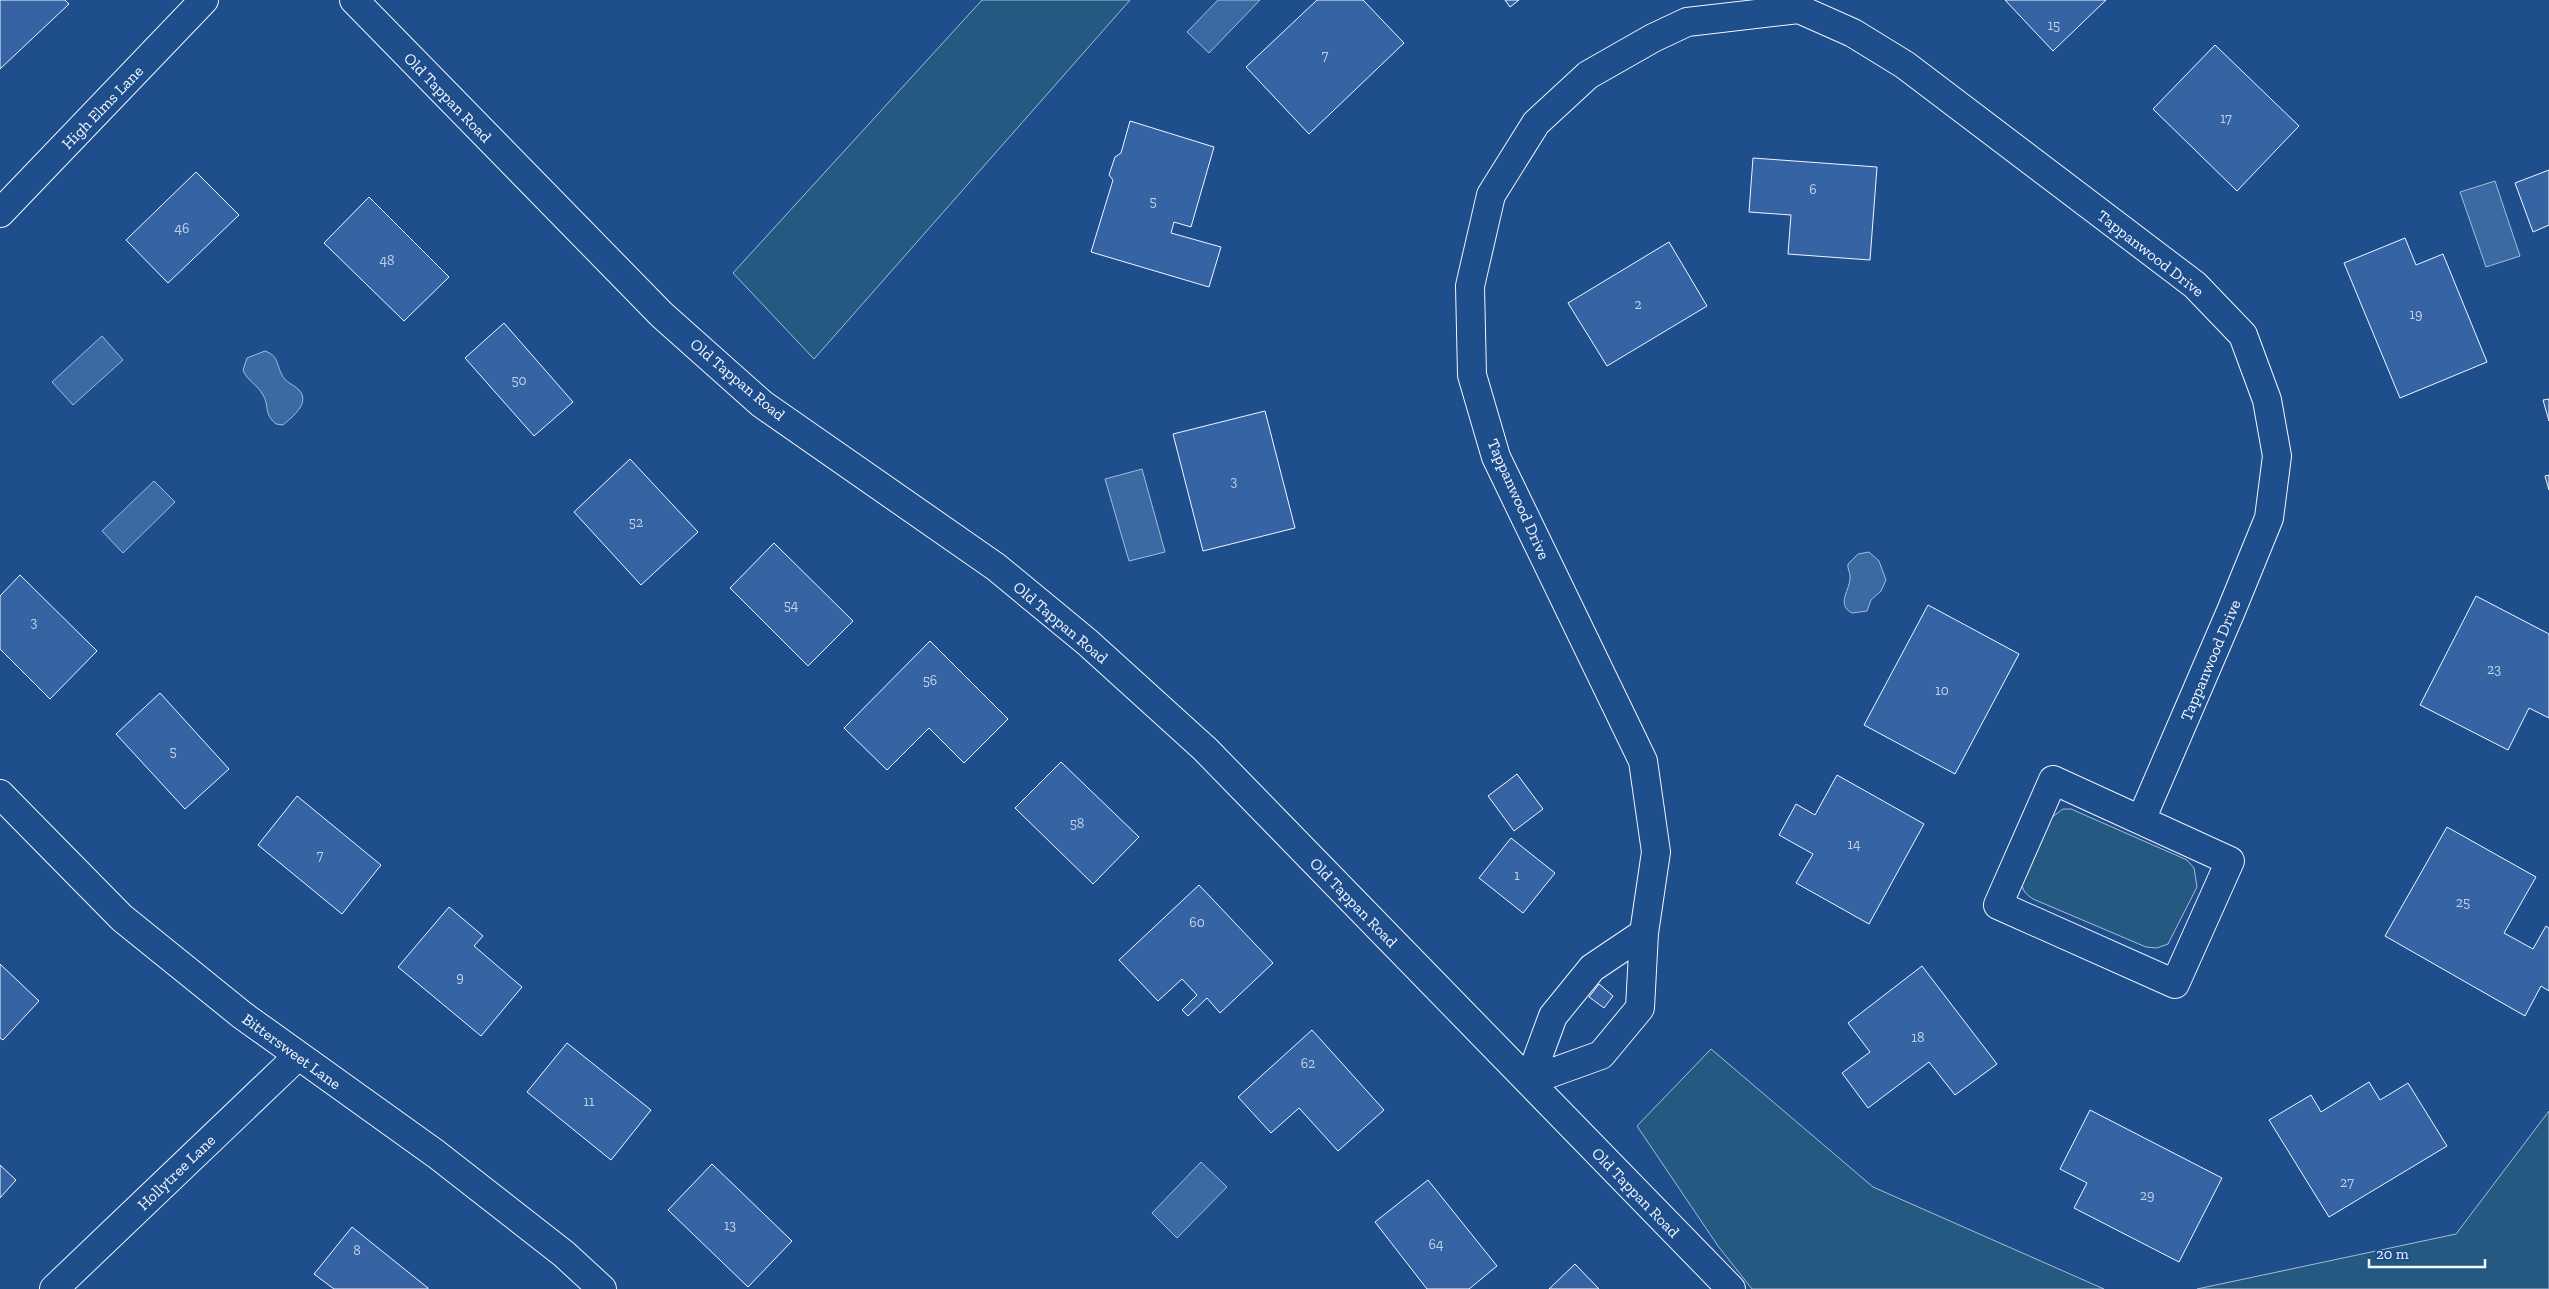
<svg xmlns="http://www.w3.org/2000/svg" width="2549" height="1289" font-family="'Zilla Slab',serif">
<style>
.green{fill:#245a82;stroke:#a8bbd7}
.water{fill:#3b69a3;stroke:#a8bbd7}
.building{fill:#3563a3;stroke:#f2f6ff}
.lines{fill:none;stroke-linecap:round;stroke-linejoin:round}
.minor-casing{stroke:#f2f6ff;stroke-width:30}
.minor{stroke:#1f4e8c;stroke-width:28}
.labels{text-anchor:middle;stroke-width:4;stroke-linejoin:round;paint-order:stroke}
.number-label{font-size:14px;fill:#c3d1e8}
.street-label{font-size:16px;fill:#f2f6ff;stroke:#1f4e8c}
</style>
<rect width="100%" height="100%" fill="#1f4e8c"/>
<!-- green -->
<path class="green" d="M982 0H1130L814 359 733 273Z
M2063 809H2071L2187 860 2194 868 2197 887 2168 944 2157 948 2146 947 2033 899C2026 894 2022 891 2022 882L2051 818Z
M1711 1049 1873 1187 2104 1289H1752L1718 1246 1637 1126Z
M2549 1111V1289H2197L2456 1234Z"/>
<!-- water -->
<path class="water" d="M1218 0H1260L1209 53 1187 32Z
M2495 181 2520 256 2486 267 2460 192Z
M102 336 123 360 73 405 52 382Z
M265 351C279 356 276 364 282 375 286 383 293 384 299 390 311 403 292 417 283 425L276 424C263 413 270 407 263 395 258 385 247 381 243 370L247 358Z
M1142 469 1165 552 1129 561 1105 479Z
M154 481 175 502 123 553 102 531Z
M1869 552 1879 561 1886 580 1881 591 1871 600 1867 611 1852 613C1835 604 1851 590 1850 576 1850 571 1847 569 1848 564L1858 554Z
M1201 1162 1227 1187 1177 1238 1152 1213Z"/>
<!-- building -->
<path class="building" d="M0 0H65L69 4 0 69Z
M1317 0H1363L1404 43 1309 134 1246 67Z
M1505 0H1519L1510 7Z
M2005 0H2106L2053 51Z
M2215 45 2299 126 2237 191 2153 109Z
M1130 121 1214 147 1191 227 1174 222 1171 233 1221 247 1209 287 1091 252 1113 180 1109 175 1115 157 1121 153Z
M1753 158 1877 167 1870 260 1788 254 1791 215 1749 212Z
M2549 170V225L2533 232 2515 183Z
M196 172 239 215 168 283 126 240Z
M369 197 449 277 404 321 324 243Z
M2405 238 2416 265 2443 254 2487 362 2400 398 2344 263Z
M1669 242 1707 306 1607 366 1568 303Z
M504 323 573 402 534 436 465 358Z
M2549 399V421L2543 400Z
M1265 411 1295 528 1203 551 1173 434Z
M630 459 698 532 641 585 574 512Z
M2549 475V490L2545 476Z
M774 543 853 621 808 666 730 588Z
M20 575 97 651 50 699 0 649V596Z
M2476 596 2549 634V718L2529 708 2508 750 2420 705Z
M1928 605 2019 654 1955 774 1864 725Z
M930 641 1008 719 964 763 929 728 887 770 844 728Z
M160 693 229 769 185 809 116 734Z
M1061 762 1139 837 1093 884 1015 808Z
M1517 774 1543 809 1514 831 1488 796Z
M1837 775 1924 824 1869 924 1796 883 1813 854 1779 835 1796 804 1815 815Z
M297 796 381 865 342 914 258 845Z
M2447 827 2536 877 2504 933 2533 949 2546 926 2549 928V991L2541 986 2525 1016 2385 936Z
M1511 838 1555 873 1523 913 1479 878Z
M1199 885 1273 963 1220 1013 1207 998 1188 1016 1182 1010 1197 995 1182 979 1158 1001 1119 960Z
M449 907 483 936 474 946 522 987 481 1036 398 967Z
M0 964 39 1001 3 1040 0 1038Z
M1922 966 1997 1064 1955 1095 1929 1062 1868 1108 1842 1073 1870 1052 1848 1023Z
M1599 984 1613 996 1604 1008 1589 997Z
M1312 1030 1384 1110 1338 1151 1299 1108 1271 1133 1238 1097Z
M567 1043 651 1110 611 1160 527 1092Z
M2369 1082 2380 1100 2408 1083 2447 1146 2329 1217 2269 1120 2311 1095 2321 1112Z
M2090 1110 2222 1178 2179 1262 2074 1208 2087 1183 2060 1169Z
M712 1164 792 1241 748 1287 668 1210Z
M0 1165 16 1180 0 1198Z
M1428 1180 1497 1266 1469 1289H1427L1375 1222Z
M352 1227 428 1288V1289H334L314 1274Z
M1575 1264 1599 1289H1549Z"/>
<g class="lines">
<defs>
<path id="minor" d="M354 0 662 315 762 404 996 567 1087 642 1205 749 1731 1289
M0 213 204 0
M2053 780 2230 861 2175 984 1998 905Z
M0 794 122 918 242 1015 436 1154 564 1254 602 1289
M1529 1081 1601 1055 1640 1008 1644 933 1656 852 1643 761 1496 457 1472 375 1470 286 1491 195 1536 123 1588 75 1653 38 1687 22 1799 9 1853 33 1905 65 2195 285 2243 335 2267 400 2277 456 2269 518 2231 611 2141 820
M1529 1081 1553 1016 1592 968 1644 933
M54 1289 298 1056"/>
</defs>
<!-- minor casing -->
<use href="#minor" class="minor-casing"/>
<!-- minor -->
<use href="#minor" class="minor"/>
</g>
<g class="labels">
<!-- number labels -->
<g class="number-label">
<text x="2054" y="30">15</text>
<text x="1325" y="60">7</text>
<text x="2226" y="123">17</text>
<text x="1813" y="194">6</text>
<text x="1153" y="206">5</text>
<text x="182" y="233">46</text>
<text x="387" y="265">48</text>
<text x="1638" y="309">2</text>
<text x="2416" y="319">19</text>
<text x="519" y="385">50</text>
<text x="1234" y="486">3</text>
<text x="636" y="527">52</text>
<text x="791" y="610">54</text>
<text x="34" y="627">3</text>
<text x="2494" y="674">23</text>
<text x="930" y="685">56</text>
<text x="1942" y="695">10</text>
<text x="173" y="756">5</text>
<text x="1077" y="828">58</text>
<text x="1854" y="849">14</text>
<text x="320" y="860">7</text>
<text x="1517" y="880">1</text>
<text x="2463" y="907">25</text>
<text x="1197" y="927">60</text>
<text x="460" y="982">9</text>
<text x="1918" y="1042">18</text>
<text x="1308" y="1068">62</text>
<text x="589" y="1106">11</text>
<text x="2347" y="1187">27</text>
<text x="2147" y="1200">29</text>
<text x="730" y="1230">13</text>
<text x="1436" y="1249">64</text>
<text x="357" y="1255">8</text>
</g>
<!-- street labels -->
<g class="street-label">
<text transform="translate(448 97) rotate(46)" y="6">Old Tappan Road</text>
<text transform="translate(102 107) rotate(-46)" y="6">High Elms Lane</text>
<text transform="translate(2151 253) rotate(38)" y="6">Tappanwood Drive</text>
<text transform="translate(738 379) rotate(40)" y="6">Old Tappan Road</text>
<text transform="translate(1519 499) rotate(66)" y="6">Tappanwood Drive</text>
<text transform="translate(1061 622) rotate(40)" y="6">Old Tappan Road</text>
<text transform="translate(2210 660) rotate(-67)" y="6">Tappanwood Drive</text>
<text transform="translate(1354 902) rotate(46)" y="6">Old Tappan Road</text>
<text transform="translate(292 1051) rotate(36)" y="6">Bittersweet Lane</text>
<text transform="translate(176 1172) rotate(-44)" y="6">Hollytree Lane</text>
<text transform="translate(1636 1192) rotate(46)" y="6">Old Tappan Road</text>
</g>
</g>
<!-- scale -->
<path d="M2369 1259v8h116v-8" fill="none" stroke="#f2f6ff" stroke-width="2.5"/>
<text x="2376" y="1259" font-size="15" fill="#f2f6ff" stroke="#1f4e8c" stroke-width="4" paint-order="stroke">20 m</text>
</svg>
